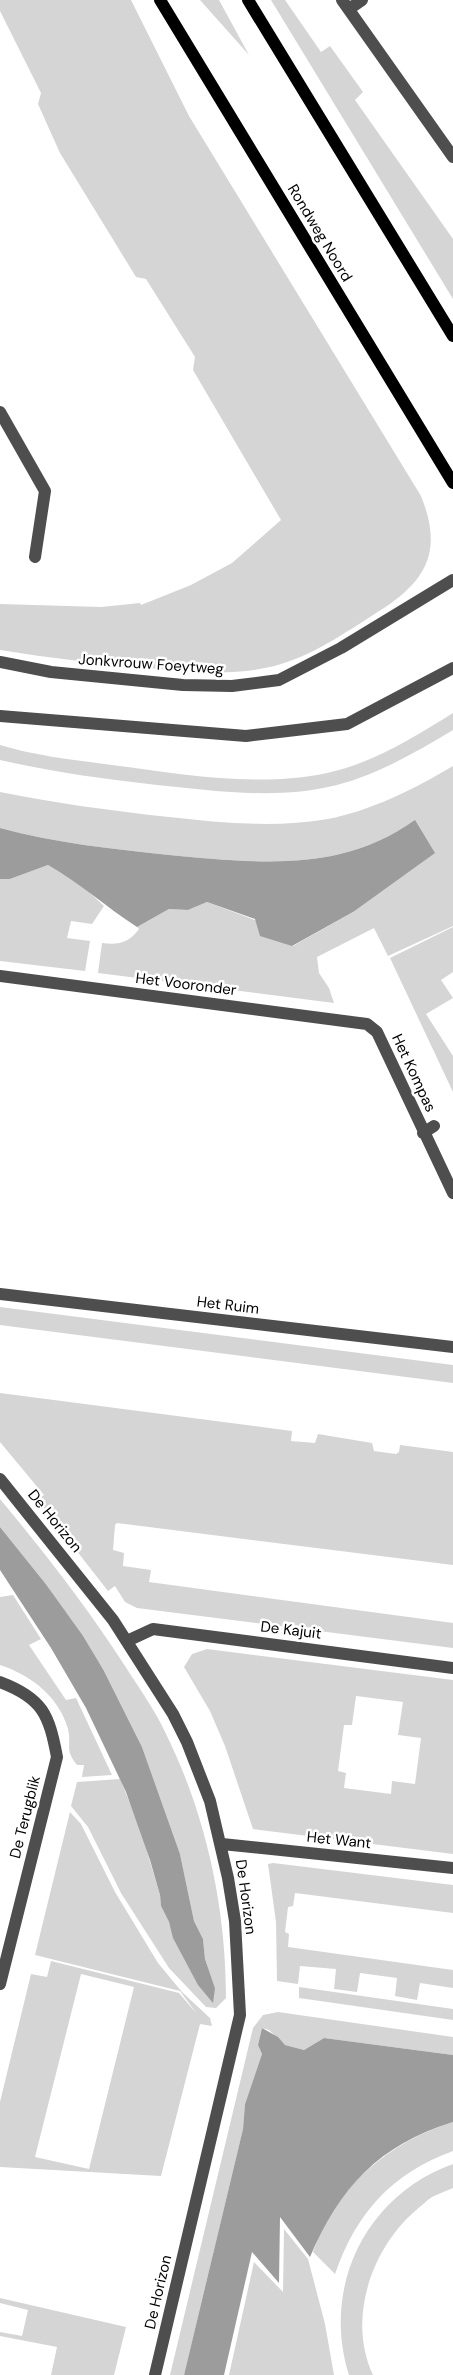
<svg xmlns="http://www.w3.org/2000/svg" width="453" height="2375" font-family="'DM Sans',sans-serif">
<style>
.green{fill:#d5d5d5;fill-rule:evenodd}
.water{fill:#9c9c9c}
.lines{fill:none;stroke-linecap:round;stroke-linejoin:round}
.minor{stroke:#4e4e4e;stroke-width:12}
.major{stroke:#000;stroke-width:12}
.labels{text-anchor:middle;stroke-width:5;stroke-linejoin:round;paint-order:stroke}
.street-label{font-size:15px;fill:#000;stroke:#fff}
</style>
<rect width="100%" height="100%" fill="#fff"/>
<!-- green -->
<path class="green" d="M0 0H131L189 116 421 496C442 548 429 578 384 608 352 628 318 653 281 664 238 677 194 672 150 668 100 664 50 658 0 650V604L101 607 140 603 141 605 191 585 232 563 281 520 193 370 195 357 146 279 136 277 60 153 38 104 41 93 0 11Z
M200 0H219L249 55Z
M271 0H285L321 52 330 46 363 92 355 100 453 239V299Z
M453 713V730C416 752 379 774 337 785 278 800 216 791 157 785 104 779 52 772 0 760V745C36 756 75 760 112 765 182 774 257 788 327 773 373 763 413 738 453 713Z
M453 766V926L388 956 374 928 317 957 319 973 329 988 334 1003 98 973 102 943C118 945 129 943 139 929L137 927 169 909 188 910 207 902 255 920 293 946 353 912 415 821C391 837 368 847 340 854 287 867 223 860 169 855 113 849 55 843 0 828V792C56 803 112 811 169 817 222 823 275 828 328 819 373 810 414 789 453 766Z
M48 865 78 882 104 906 92 924 71 921 67 938 90 941 85 971 0 961V879H10Z
M453 927V972L441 980 453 998 426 1014 453 1056V1092L390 958Z
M0 1307 453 1365V1383L0 1325Z
M0 1393 292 1431 291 1441 315 1443 318 1434 372 1443 374 1451 396 1454 399 1452 400 1445 453 1452V1565L117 1523 115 1525 113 1550 124 1553 123 1566 151 1570 149 1582 453 1623V1648L137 1608 125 1602 115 1586 108 1591 37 1500 44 1495 0 1442Z
M0 1499C45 1553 87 1607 125 1666 139 1688 155 1710 166 1734 206 1815 226 1907 226 1998L216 2008 206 2007 169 1968 121 1893 88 1827 71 1806 77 1782 120 1779 139 1825 160 1895 161 1906 169 1922 174 1938 215 1988 205 1959 203 1939 194 1921 180 1854 142 1747 104 1671 45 1583 0 1527Z
M13 1595 41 1639 29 1645 66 1700 76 1698 112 1775 82 1777 84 1765H77C64 1749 72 1746 68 1729 59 1697 31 1675 0 1665V1597Z
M207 1649 453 1680V1854L253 1829 225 1746 210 1711 184 1667 192 1654ZM356 1696 403 1702 398 1735 421 1738 415 1784 392 1781 391 1794 344 1788 346 1773 338 1771 344 1725H352Z
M70 1812 81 1824 115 1892 158 1963 182 1992 210 2018 212 2026 200 2024 161 2176 0 2167V2102L31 1974 47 1977 51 1961 179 1993 197 2014 180 1991 35 1955ZM81 1974 134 1987 89 2169 35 2157Z
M273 1863 453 1885V1913L295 1893 293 1906 288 1907 285 1932 289 1934 288 1947 453 1970V1988L420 1983 417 2000 395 1996 397 1978 360 1973 357 1992 334 1989 336 1969 300 1966 298 1984 277 1981 276 1922 268 1864Z
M299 1987 453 2009V2020L299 1998Z
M278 2012 453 2037V2055L324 2038 304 2050 285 2045 269 2030 262 2028 258 2045 262 2054 245 2104 243 2129 184 2375H170L253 2028 263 2015Z
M453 2122V2151C391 2174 357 2212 335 2274L313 2252C335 2187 389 2142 453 2122Z
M453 2164V2188C446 2191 438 2194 432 2197 426 2201 420 2207 414 2212 371 2250 347 2320 373 2375H349C321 2287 366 2195 453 2164Z
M284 2229 308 2259 325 2324 334 2375H229L254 2262 283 2292Z
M0 2298 126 2327 114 2375H51L57 2347 0 2336V2332L22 2336 28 2310 0 2303Z"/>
<!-- water -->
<path class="water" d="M415 820 435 853 353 912 292 946 260 936 255 919 207 902 188 910 169 909 137 927C106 907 80 883 48 865L10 879H0V828C55 843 113 849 169 855 223 860 287 867 340 854 368 847 391 837 415 820Z
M0 1527 45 1583 83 1636 104 1671 142 1747 180 1854 194 1921 203 1939 205 1959 215 1988 213 2003 198 1985 173 1938 169 1922 161 1906 160 1895 150 1860 126 1792 86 1708 51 1648 0 1570Z
M262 2028 278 2037 285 2045 304 2050 324 2038 453 2055V2122C379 2145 340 2187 310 2257L280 2217 279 2283 252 2252 224 2375H184L243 2129 245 2104 262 2054 258 2045Z"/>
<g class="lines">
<!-- minor -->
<path class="minor" d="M342 0 453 157
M349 9 362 0
M0 412 45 491 35 557
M0 662 51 672 183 685 232 686 279 680 341 648 453 580
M0 716 246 736 347 724 453 668
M0 976 367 1024 377 1032 453 1193
M423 1133 434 1126
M0 1294 453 1347
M0 1479 113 1620 173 1714 187 1742 210 1801 228 1878 235 1921 240 2015 155 2375
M127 1641 153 1629 453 1668
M0 1682C43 1698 49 1715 57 1757L0 1984
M222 1844 453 1868"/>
<!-- major -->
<path class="major" d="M160 0 453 483
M248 0 453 336"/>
</g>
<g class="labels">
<!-- street labels -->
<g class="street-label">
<text transform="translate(320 233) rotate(59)" y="5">Rondweg Noord</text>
<text transform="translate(151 664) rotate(4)" y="5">Jonkvrouw Foeytweg</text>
<text transform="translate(186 984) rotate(7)" y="5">Het Vooronder</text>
<text transform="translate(414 1073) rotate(65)" y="5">Het Kompas</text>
<text transform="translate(228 1305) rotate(7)" y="5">Het Ruim</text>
<text transform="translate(55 1521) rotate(51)" y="5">De Horizon</text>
<text transform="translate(291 1630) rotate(7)" y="5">De Kajuit</text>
<text transform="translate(25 1817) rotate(-76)" y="5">De Terugblik</text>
<text transform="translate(339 1840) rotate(6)" y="5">Het Want</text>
<text transform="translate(246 1897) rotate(82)" y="5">De Horizon</text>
<text transform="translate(158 2292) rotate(-77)" y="5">De Horizon</text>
</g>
</g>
</svg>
